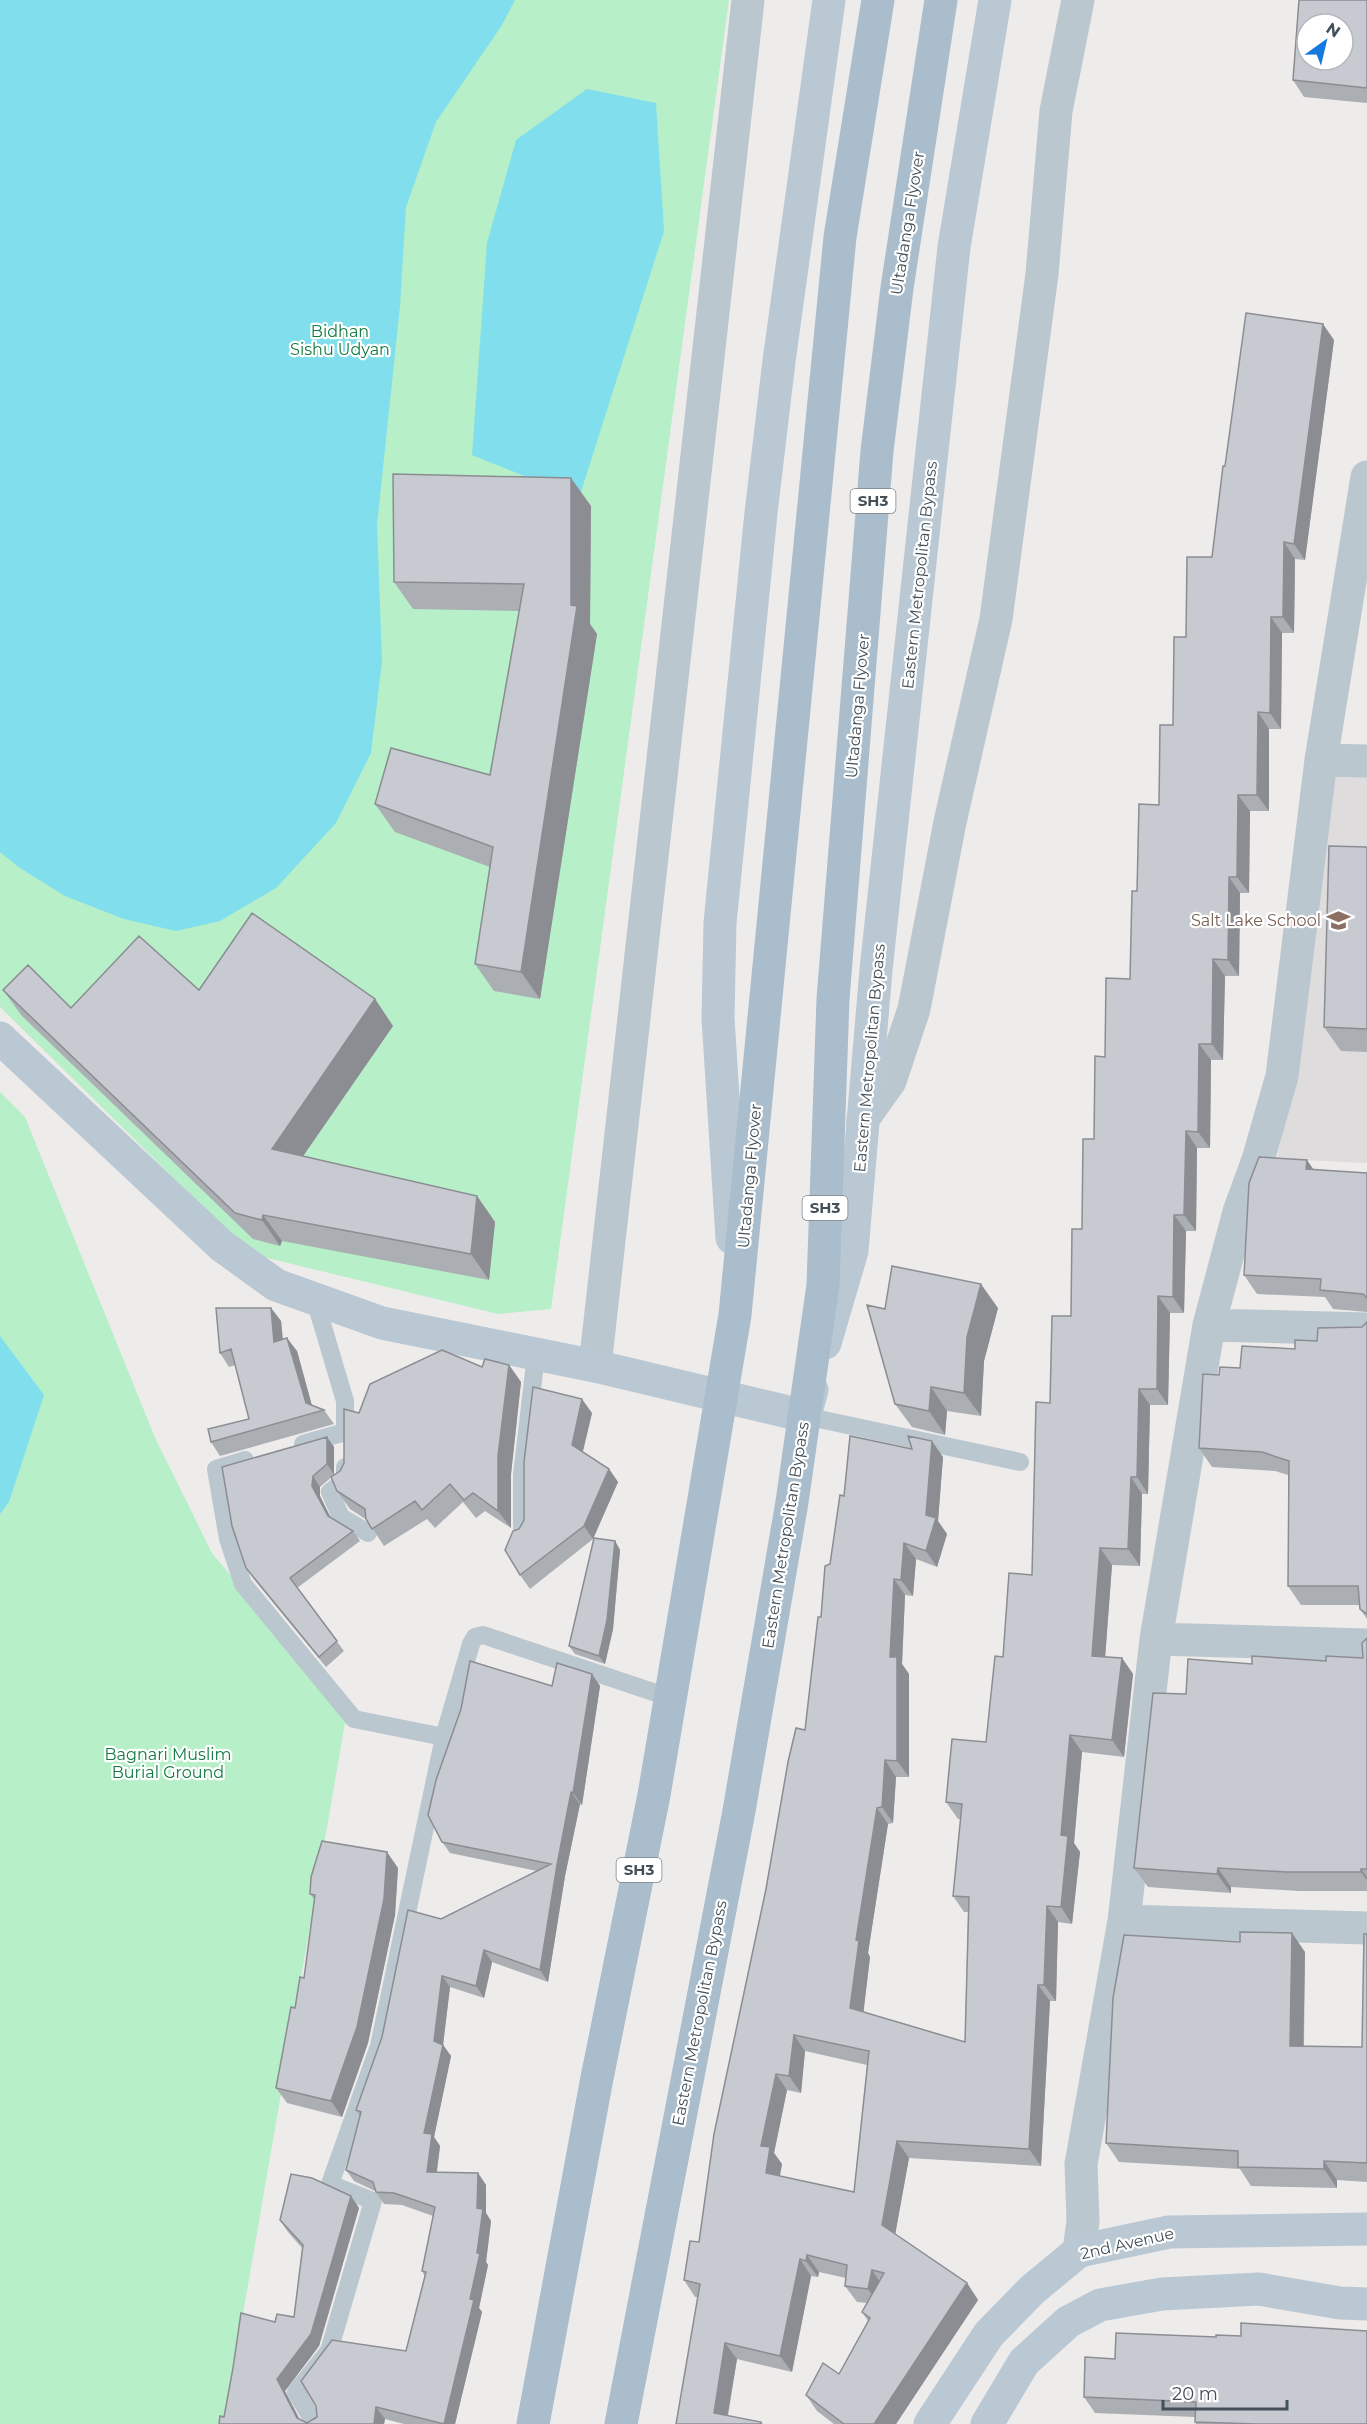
<svg xmlns="http://www.w3.org/2000/svg" width="1367" height="2424" font-family="Montserrat,sans-serif">
<style>
.education{fill:#dfdcdd}
.green{fill:#b6efc8}
.water{fill:#81deed}
.lines{fill:none;stroke-linecap:round;stroke-linejoin:round}
.lane{stroke:#bbc7ce;stroke-width:18}
.street{stroke:#bbc7ce;stroke-width:33}
.secondary{stroke:#bac8d3;stroke-width:33}
.primary{stroke:#a9bdcc;stroke-width:33}
.wall{fill:#abaeb3;fill-rule:evenodd}
.shaded-wall{fill:#8b8d92}
.building{fill:#c7cad0;stroke:#8b8d92;stroke-width:1.5;fill-rule:evenodd}
.labels{text-anchor:middle;stroke-width:4.5;stroke-linejoin:round;paint-order:stroke}
.shield{fill:#fff;stroke:#7b848b;stroke-width:1.5}
.shield-label{font-size:15px;font-weight:bold;fill:#435059}
.street-label{font-size:16px;fill:#435059;stroke:#fff}
.park-label{font-size:16px;fill:#137a40;stroke:#fff}
.education-label{font-size:16px;fill:#785e54;stroke:#fff;text-anchor:end}
</style>
<rect width="100%" height="100%" fill="#eeebeb"/>
<!-- education -->
<path class="education" d="M1329 770 1367 772V1163L1277 1159 1295 1069Z"/>
<!-- green -->
<path class="green" d="M0 0H729L551 1309 498 1314 251 1254 0 1007Z
M0 1092 25 1117 156 1440 212 1553 346 1717 224 2424H0Z"/>
<!-- water -->
<path class="water" d="M0 0H515L502 25 436 122 406 207 400 306 377 525 382 661 371 753 336 823 276 888 220 921 176 931 124 919 65 896 20 868 0 852Z
M587 89 656 103 664 231 579 498 472 455 487 243 516 140Z
M0 1336 44 1395 9 1502 0 1514Z"/>
<g class="lines">
<!-- lane -->
<path class="lane" d="M315 1300 345 1401V1434
M805 1416 1020 1462
M303 1444 345 1432
M245 1460 216 1469 228 1539 243 1584 354 1719 444 1737
M345 1467V1480L330 1492 341 1517 368 1533
M522 1533V1475L536 1355
M315 2424 296 2392 329 2351 373 2201 330 2184 379 2046 444 1737 471 1644 475 1637 483 1635 671 1698"/>
<!-- street -->
<path class="street" d="M1321 760 1367 761
M863 1119 890 1081 914 1009 950 822 996 619 1042 274 1056 111 1078 0
M1209 1325 1367 1329
M595 1366 748 0
M1156 1639 1367 1645
M1124 1921 1367 1928
M1079 2251 1083 2221 1081 2164 1124 1921 1156 1639 1209 1325 1239 1212 1258 1160 1282 1076 1321 760 1367 477"/>
<!-- secondary -->
<path class="secondary" d="M0 1038 222 1246 276 1285 382 1323 595 1366 805 1416 812 1390
M732 1238 718 1018 720 923 761 513 779 361 829 0
M825 1343 852 1251 876 970 954 247 995 0
M930 2424 989 2334 1032 2290 1079 2251 1169 2232 1367 2229
M987 2424 1024 2362 1068 2322 1100 2305 1162 2294 1259 2289 1340 2303 1367 2304"/>
<!-- primary -->
<path class="primary" d="M533 2424 597 2078 654 1795 735 1315 840 237 878 0
M621 2424 739 1811 792 1502 823 1285 833 999 877 451 897 288 941 0"/>
</g>
<!-- wall -->
<path class="wall" d="M1367 0V103L1304 97 1293 80Z
M1334 340 1305 560 1295 559 1294 633H1282L1281 729H1269V811H1250L1249 893H1240L1239 976H1225L1223 1060H1211L1210 1148H1197L1196 1231H1186L1184 1313H1170L1168 1405H1150L1148 1494H1142L1140 1566 1112 1565 1105 1657 1122 1658 1133 1674 1124 1757 1082 1752 1074 1843 1080 1852 1072 1924 1058 1922 1056 2001H1050L1041 2166 909 2158 895 2234 967 2283 978 2300 896 2424H834L817 2411 806 2395 839 2374 868 2321 862 2312 867 2303 857 2302 845 2286 846 2278 819 2272 818 2277 811 2276 792 2372 737 2359 728 2416 761 2422 763 2424H676L698 2297H695L684 2280 699 2242 805 1730 821 1617 830 1564 844 1496 943 1457 938 1521 947 1534 937 1567 916 1559 913 1596 905 1595 902 1664 909 1674V1777H896L893 1823 888 1824 868 1953 870 1957 863 2012 965 2042 968 1912H964L953 1896 961 1819H958L946 1802 986 1742 1003 1657 1032 1575 1050 1403 1071 1316 1105 1057 1130 979 1137 891 1159 805 1173 725 1186 637 1212 557 1225 466ZM805 2051 867 2065 854 2192 780 2176 782 2164 774 2153 787 2090 801 2093Z
M591 506 590 624 597 634 540 999 494 991 475 964 490 867 395 832 375 804 490 775 519 611 413 609 394 582Z
M1367 847V1052L1341 1051 1324 1027Z
M3 990 71 1008 199 990 375 999 393 1026 303 1156 477 1196 495 1222 489 1280 282 1241 280 1246 253 1239 22 1016Z
M1314 1170 1367 1173V1312L1333 1309 1325 1297 1257 1294 1244 1275Z
M271 1308 281 1321 283 1339 297 1351 312 1406 324 1410 334 1424 220 1456 211 1442 249 1419 235 1365 229 1367 220 1353Z
M998 1308 984 1361 981 1416 947 1411 945 1435 912 1427 895 1404 885 1309Z
M1367 1322V1619L1360 1609V1605H1301L1288 1586V1475L1275 1471 1212 1467 1199 1448 1219 1375 1317 1341 1362 1327Z
M509 1365 521 1382 511 1474V1528L485 1511 476 1518 463 1502 435 1528 427 1519 384 1546 367 1520 350 1509 337 1491 340 1471 344 1463 359 1413 482 1367Z
M592 1413 583 1452 609 1469 618 1482 593 1539 530 1589 520 1575 519 1529Z
M327 1437 334 1447V1475L320 1487V1496L330 1518 353 1531 360 1541 297 1588 344 1651 326 1667 253 1578 246 1568Z
M615 1541 620 1550 613 1629 605 1664 575 1654 569 1646Z
M1367 1638V1891H1300L1231 1887V1893L1148 1887 1134 1868 1186 1694 1252 1664 1326 1661 1363 1658Z
M592 1674 600 1686 582 1805 580 1804 565 1876 548 1982 492 1962 484 1998 450 1987 443 2045 451 2056 434 2137 440 2146 437 2172 478 2173 486 2185V2213L491 2221 486 2262 488 2265 479 2308 482 2312 455 2424H404L385 2419 384 2424H219L275 2322 294 2317 302 2248 288 2232 280 2220 351 2196 359 2208 319 2346 285 2391 300 2420 307 2423 406 2351 425 2276 422 2271 433 2216 402 2205 384 2204 375 2191 354 2181 346 2170 360 2116 356 2110 441 1919 537 1871 450 1853 442 1842 552 1686Z
M398 1868 395 1915 368 2043 342 2117 287 2103 276 2088 295 2008 304 1978 315 1900 310 1894Z
M1367 1934V2182L1337 2180V2188L1251 2186 1240 2169 1119 2162 1106 2143 1305 1952 1304 2046 1362 2047Z
M1085 2357 1367 2424H1196L1195 2422V2417L1095 2413 1084 2397Z"/>
<!-- shaded-wall -->
<path class="shaded-wall" d="M1323 324 1334 340 1305 560 1294 544Z
M571 478 591 506 590 624 597 634 540 999 521 972 571 605Z
M1284 542 1295 559 1294 633 1283 617Z
M1271 617 1282 633 1281 729 1270 713Z
M1258 712 1269 729V811L1257 795Z
M1238 795 1250 811 1249 893 1237 877Z
M1229 877 1240 893 1239 976 1228 960Z
M1213 959 1225 976 1223 1060 1212 1044Z
M375 999 393 1026 290 1175 272 1149Z
M1199 1044 1211 1060 1210 1148 1198 1132Z
M1186 1131 1197 1148 1196 1231 1184 1215Z
M1307 1160 1320 1179 1306 1169Z
M477 1196 495 1222 489 1280 471 1254Z
M263 1215 282 1241 280 1246 262 1220Z
M1174 1215 1186 1231 1184 1313 1173 1297Z
M981 1284 998 1308 984 1361 981 1416 964 1393 967 1337Z
M1158 1296 1170 1313 1168 1405 1157 1389Z
M271 1308 281 1321 284 1356 274 1342Z
M287 1338 297 1351 314 1413 306 1403Z
M509 1365 521 1382 511 1474V1528L498 1511V1456Z
M931 1387 947 1411 945 1435 929 1411Z
M1139 1389 1150 1405 1148 1494 1137 1477Z
M582 1399 592 1413 581 1458 572 1445Z
M327 1437 334 1447V1475L327 1464Z
M932 1441 943 1457 938 1521 947 1534 937 1567 926 1551V1515Z
M609 1469 618 1482 593 1539 584 1526Z
M313 1476 320 1487V1496L335 1526 328 1516 312 1486Z
M1131 1477 1142 1494 1140 1566 1128 1549Z
M615 1541 620 1550 613 1629 605 1664 599 1656Z
M904 1543 916 1559 913 1596 901 1580Z
M1100 1548 1112 1565 1104 1672 1092 1656Z
M894 1579 905 1595 902 1664 909 1674V1777L897 1761 890 1657Z
M1122 1658 1133 1674 1124 1757 1112 1740Z
M592 1674 600 1686 582 1805 573 1793Z
M1070 1735 1082 1752 1074 1843 1080 1852 1072 1924 1061 1907V1835Z
M885 1760 896 1777 893 1823 882 1807Z
M571 1792 580 1804 565 1876 548 1982 540 1970 557 1865Z
M877 1808 888 1824 868 1953 870 1957 862 2025 850 2008 856 1940Z
M387 1852 398 1868 395 1915 368 2043 342 2117 331 2101Z
M1218 1868 1231 1887V1893L1217 1874Z
M1361 1869 1367 1877V1880L1361 1872Z
M1047 1906 1058 1922 1056 2001 1044 1985Z
M1292 1933 1305 1952 1303 2065 1290 2046Z
M484 1950 492 1962 484 1998 476 1986Z
M442 1976 450 1987 443 2045 451 2056 434 2137 440 2146 435 2184 427 2172 424 2133Z
M1038 1985 1050 2001 1041 2166 1029 2149Z
M794 2035 805 2051 801 2093 789 2076Z
M776 2074 787 2090 774 2153 782 2164 777 2190 766 2173 761 2146Z
M897 2141 909 2158 894 2241 882 2225Z
M1324 2161 1337 2180V2188L1324 2169Z
M478 2173 486 2185V2213L491 2221 486 2262 488 2265 479 2308 482 2312 455 2424H444L470 2299 477 2208Z
M351 2196 359 2208 319 2346 285 2391 302 2424 297 2418 277 2379Z
M807 2255 819 2272 818 2277 806 2261Z
M800 2259 811 2276 792 2372 780 2356Z
M872 2270 883 2287 879 2305 868 2289Z
M967 2283 978 2300 896 2424H874Z
M725 2343 737 2359 726 2424 714 2413Z
M376 2407 385 2419 384 2424H374Z"/>
<!-- building -->
<path class="building" d="M1299 0H1367V88L1293 80ZM1307 24H1343V60H1307Z
M1246 313 1323 324 1294 544 1284 542 1283 617H1271L1270 713 1258 712 1257 795H1238L1237 877H1229L1228 960 1213 959 1212 1044H1199L1198 1132 1186 1131 1184 1215H1174L1173 1297 1158 1296 1157 1389H1139L1137 1477H1131L1128 1549 1100 1548 1092 1656 1122 1658 1112 1740 1070 1735 1061 1835 1068 1836 1061 1907 1047 1906 1044 1985H1038L1029 2149 897 2141 882 2225 967 2283 874 2424H844L806 2395 823 2363 839 2374 870 2318 862 2312 884 2273 872 2270 868 2289 845 2286 847 2265 807 2255 806 2261 800 2259 780 2356 725 2343 714 2413 761 2422V2424H676L700 2284 684 2280 690 2241 699 2242 714 2134 766 1889 788 1762 796 1728 805 1730 818 1617H821L825 1566 830 1564 840 1495 844 1496 850 1436 912 1449 908 1436 932 1441 926 1515 936 1518 926 1551 904 1543 901 1580 894 1579 890 1657H897V1761L885 1760 882 1807 877 1808 856 1940 859 1941 850 2008 965 2042 969 1897 953 1896 962 1804 946 1802 952 1739 986 1742 995 1656 1003 1657 1009 1573 1032 1575 1036 1402 1050 1403 1052 1316H1071L1072 1229H1082L1083 1139H1094L1095 1056 1105 1057 1106 978 1130 979 1132 891H1137L1139 804 1159 805 1160 725H1173L1174 637H1186L1187 557H1212L1223 466H1225ZM794 2035 869 2051 854 2192 766 2173 770 2147 761 2146 776 2074 789 2076Z
M393 474 571 478V605L577 606 521 972 475 964 493 847 375 804 391 748 490 775 524 584 394 582Z
M1329 846 1367 847V1029L1324 1027Z
M252 913 375 999 272 1149 477 1196 471 1254 263 1215 262 1220 235 1213 3 990 28 965 71 1008 139 936 199 990Z
M1259 1157 1307 1160 1306 1169 1367 1173V1298L1363 1294 1320 1290 1321 1279 1244 1275 1249 1183Z
M892 1266 981 1284 967 1337 964 1393 931 1387 929 1411 895 1404 867 1305 885 1309Z
M216 1308H271L274 1342 287 1338 306 1403 324 1410 211 1442 208 1429 249 1419 231 1349 220 1353Z
M1367 1322V1614L1360 1609 1358 1586H1288L1289 1461 1262 1452 1199 1448 1203 1374 1219 1375 1220 1367 1240 1368 1242 1346 1295 1349V1340L1317 1341 1318 1328 1362 1327Z
M442 1350 482 1367 485 1359 509 1365 498 1456V1511L473 1493 464 1500 450 1484 422 1510 415 1501 372 1529 366 1519 365 1509 337 1491 331 1477 340 1471 344 1463V1409L359 1413 370 1384Z
M533 1387 582 1399 572 1445 609 1469 584 1526 520 1575 505 1550 513 1531 519 1529 524 1520V1462Z
M327 1437V1464L313 1476 312 1486 328 1516 353 1531 290 1578 337 1641 319 1657 246 1568 232 1526 222 1467Z
M594 1538 615 1541 607 1620 599 1656 569 1646Z
M1367 1638V1869H1361V1872H1287L1218 1868 1217 1874 1134 1868 1153 1693 1186 1694 1188 1659 1252 1664V1656L1326 1661V1656L1363 1658 1362 1643Z
M470 1661 552 1686 557 1663 592 1674 573 1793 571 1792 557 1865 540 1970 484 1950 476 1986 442 1976 434 2041 443 2045 424 2133 432 2134 427 2172 478 2173 477 2208 483 2209 477 2253H480L470 2299 474 2300 444 2424 376 2407 374 2424H219L220 2416 224 2417 233 2368 241 2313 275 2322 277 2314 294 2317 303 2245 280 2220 291 2174 312 2178 351 2196 311 2334 277 2379 297 2418 307 2423 317 2417 316 2406 301 2381 332 2340 406 2351 426 2272 422 2271 435 2207 394 2193 376 2192 373 2182 346 2170 361 2112 356 2110 382 2037 408 1910 441 1919 551 1864 442 1842 428 1815 436 1780 461 1709Z
M322 1841 387 1852 384 1899 357 2027 331 2101 276 2088 291 2007 295 2008 300 1977 304 1978 315 1895 310 1894 311 1877Z
M1240 1932 1292 1933 1290 2046 1362 2047 1364 1934H1367V2163L1324 2161V2169L1238 2167V2151L1106 2143 1113 1998 1124 1935 1240 1942Z
M1241 2323 1367 2331V2424H1257L1195 2422 1196 2402 1084 2397 1085 2357 1115 2359 1116 2333 1216 2337V2335L1241 2336Z"/>
<!-- icons -->
<defs>
<symbol id="school-bare" viewBox="-9 -9 18 18"><path d="M0-5L7-2L0 1L-7-2ZM-4 1L0 2.5L4 1V4Q0 6-4 4Z" fill="#8d6e63" stroke="#fff" stroke-width="2.5" paint-order="stroke"/></symbol>
</defs>
<g fill-rule="evenodd">
<use href="#school-bare" x="1322" y="904" width="33" height="33"/>
</g>
<g class="labels">
<!-- shield labels -->
<g class="shield">
<rect x="850.5" y="489" width="45" height="24" rx="4.5"/>
<rect x="802.5" y="1196" width="45" height="24" rx="4.5"/>
<rect x="616.5" y="1858" width="45" height="24" rx="4.5"/>
</g>
<g class="shield-label">
<text x="873" y="506">SH3</text>
<text x="825" y="1213">SH3</text>
<text x="639" y="1875">SH3</text>
</g>
<!-- street labels -->
<g class="street-label">
<text transform="translate(907 223) rotate(-81)" y="6">Ultadanga Flyover</text>
<text transform="translate(919 575) rotate(-84)" y="6">Eastern Metropolitan Bypass</text>
<text transform="translate(857 706) rotate(-85)" y="6">Ultadanga Flyover</text>
<text transform="translate(869 1058) rotate(-85)" y="6">Eastern Metropolitan Bypass</text>
<text transform="translate(749 1176) rotate(-85)" y="6">Ultadanga Flyover</text>
<text transform="translate(785 1535) rotate(-81)" y="6">Eastern Metropolitan Bypass</text>
<text transform="translate(699 2013) rotate(-79)" y="6">Eastern Metropolitan Bypass</text>
<text transform="translate(1127 2243) rotate(-13)" y="6">2nd Avenue</text>
</g>
<!-- park labels -->
<g class="park-label">
<text x="340" y="337">Bidhan<tspan x="340" dy="18">Sishu Udyan</tspan></text>
<text x="168" y="1760">Bagnari Muslim<tspan x="168" dy="18">Burial Ground</tspan></text>
</g>
<!-- education labels -->
<g class="education-label">
<text x="1321" y="926">Salt Lake School</text>
</g>
</g>
<!-- north arrow -->
<g transform="translate(1325 42) rotate(34)"><circle r="28" fill="#ffffff" stroke="#b4b9bd" stroke-width="1.5"/>
<path d="M0-4.5L10 22L0 15L-10 22Z" fill="#147adf"/>
<text y="-9" font-size="16" font-weight="bold" text-anchor="middle" fill="#435059">N</text>
</g>
<!-- scale -->
<path d="M1163 2400v9h124v-9" fill="none" stroke="#435059" stroke-width="3"/>
<text x="1172" y="2400" font-size="18" fill="#435059" stroke="#ffffff" stroke-width="4.5" paint-order="stroke">20 m</text>
</svg>
